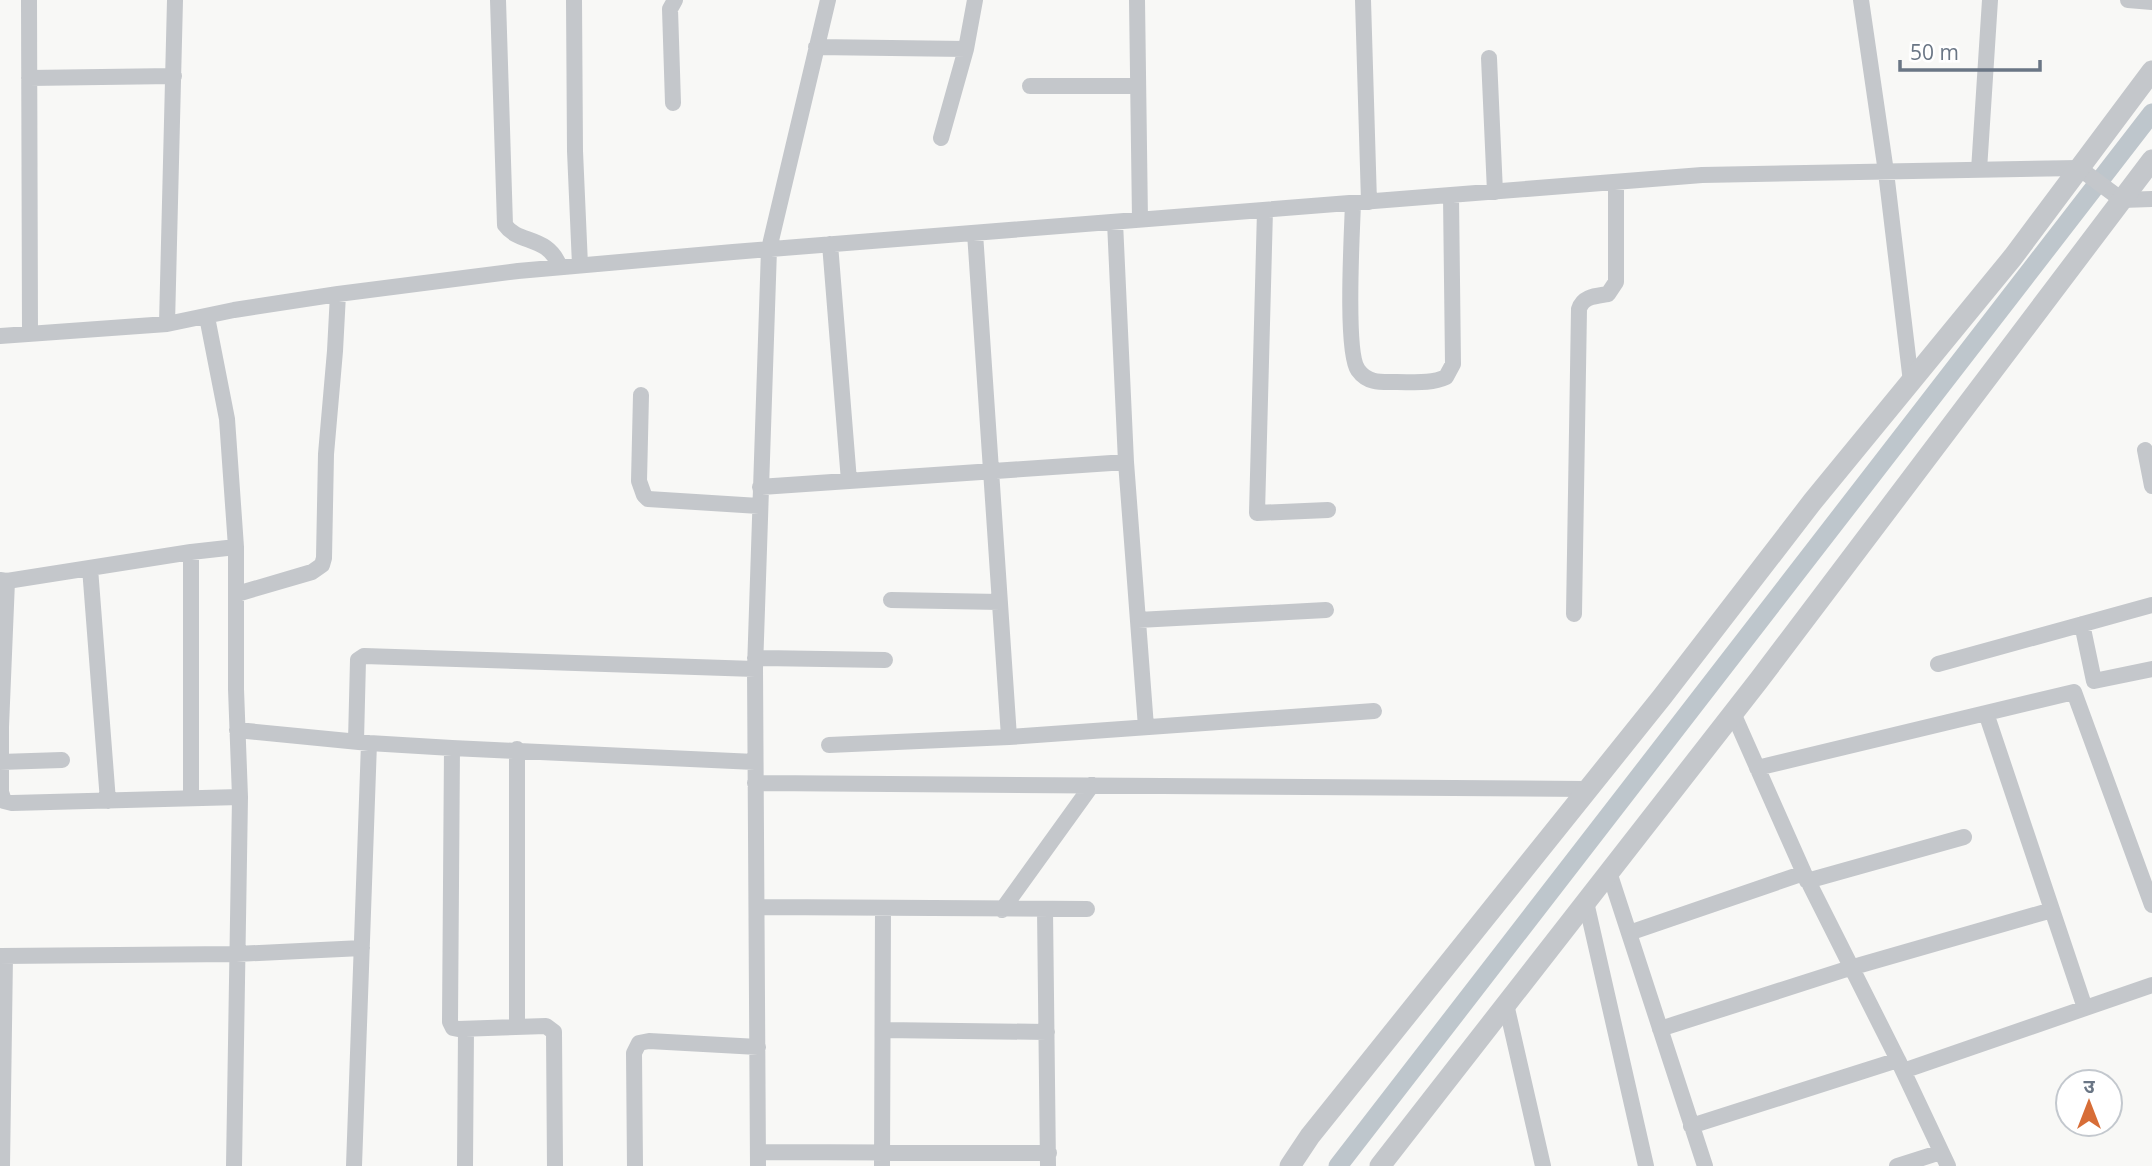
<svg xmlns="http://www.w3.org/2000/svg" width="2152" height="1166" font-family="'Open Sans','Noto Sans Devanagari',sans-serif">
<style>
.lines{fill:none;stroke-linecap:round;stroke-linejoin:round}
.canal{stroke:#bec6cc;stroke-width:19}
.minor{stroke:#c4c7cb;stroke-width:16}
.tertiary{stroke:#c4c7cb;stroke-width:21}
</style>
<rect width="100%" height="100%" fill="#f8f8f6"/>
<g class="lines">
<!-- canal -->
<path class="canal" d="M1338 1166 2152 113"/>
<!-- minor -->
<path class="minor" d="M29 0 30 334
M498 0 505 225C519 245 547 234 560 267
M574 0 575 151 580 265
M1137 0 1140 220
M1363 0 1369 202
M1861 0 1886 172 1911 382
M2128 0 2152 2
M816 47 966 49
M1489 58 1495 192
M29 78 174 76
M1030 86H1138
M673 103 670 9 675 0
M941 138 966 49 975 0
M1979 170 1990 0
M1353 203C1352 233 1345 352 1358 370 1368 384 1382 382 1397 382 1414 382 1431 384 1446 377L1453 364 1451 196
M1265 210 1257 513 1328 510
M1115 222 1126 462 1146 727
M975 233 1009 737
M830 244 849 481
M207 317 227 419 236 547V689L240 797 234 1166
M167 324 175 0
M0 336 167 324 234 310 338 294 518 271 733 252 1702 175 2079 168 2122 200 2152 199
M641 395 639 481 644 495 648 499 759 506
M2145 450 2152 486
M760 487 1126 462
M90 568 108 801
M0 580 7 581 191 552 236 547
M7 581 1 727V792L4 801 12 803 240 797
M237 594 312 572 322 565 324 558 326 454 335 351 338 294
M891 600 1000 602
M1574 614 1579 309C1583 296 1596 296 1608 294L1616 282V182
M1138 620 1326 610
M2082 624 2094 681 2152 669
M755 658 885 660
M1938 664 2152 605
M1733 713 1804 873 1898 1060 1948 1166
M1986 713 2085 1008
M237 730 369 743 452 748 755 762
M356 741 358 660 364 656 755 669
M829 745 1009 737 1374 711
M452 748 450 1022 453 1028 458 1029 546 1026 554 1032 555 1166
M517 749V1026
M0 762 62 760
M1757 768 2074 692 2152 905
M755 783 1586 789
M191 798V552
M1609 872 1705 1166
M1807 881 1964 837
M1586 902 1646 1166
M757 907 1087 909
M1002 910 1092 785
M1045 910 1048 1166
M1629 933 1804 873
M0 956 236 954 362 948
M1506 1004 1543 1166
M1660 1029 1850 968 2052 910
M883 1030 1047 1032
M1903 1071 2152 985
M1691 1126 1898 1060
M758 1152 1049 1153
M2 1166 5 956
M354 1166 369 743
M465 1166 466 1029
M635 1166 634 1053 639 1043 649 1041 758 1047
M758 1166 755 669 769 249 828 0
M882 1166 883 909
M1897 1166 1941 1152"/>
<!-- tertiary -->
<path class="tertiary" d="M1290 1166 1310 1136 1662 697 1813 501 2013 257 2152 71
M1380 1166 1759 680 2152 160"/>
</g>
<!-- north arrow -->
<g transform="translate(2089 1103)"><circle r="33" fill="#ffffff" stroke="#c3c8ce" stroke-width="2"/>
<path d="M0-5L12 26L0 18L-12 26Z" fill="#d76d37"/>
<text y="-10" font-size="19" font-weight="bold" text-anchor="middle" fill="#6a7685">उ</text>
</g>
<!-- scale -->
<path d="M1900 60v10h140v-10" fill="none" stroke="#6a7685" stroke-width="3.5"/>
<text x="1910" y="60" font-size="21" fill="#6a7685" stroke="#ffffff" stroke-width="5" paint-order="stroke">50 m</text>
</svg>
